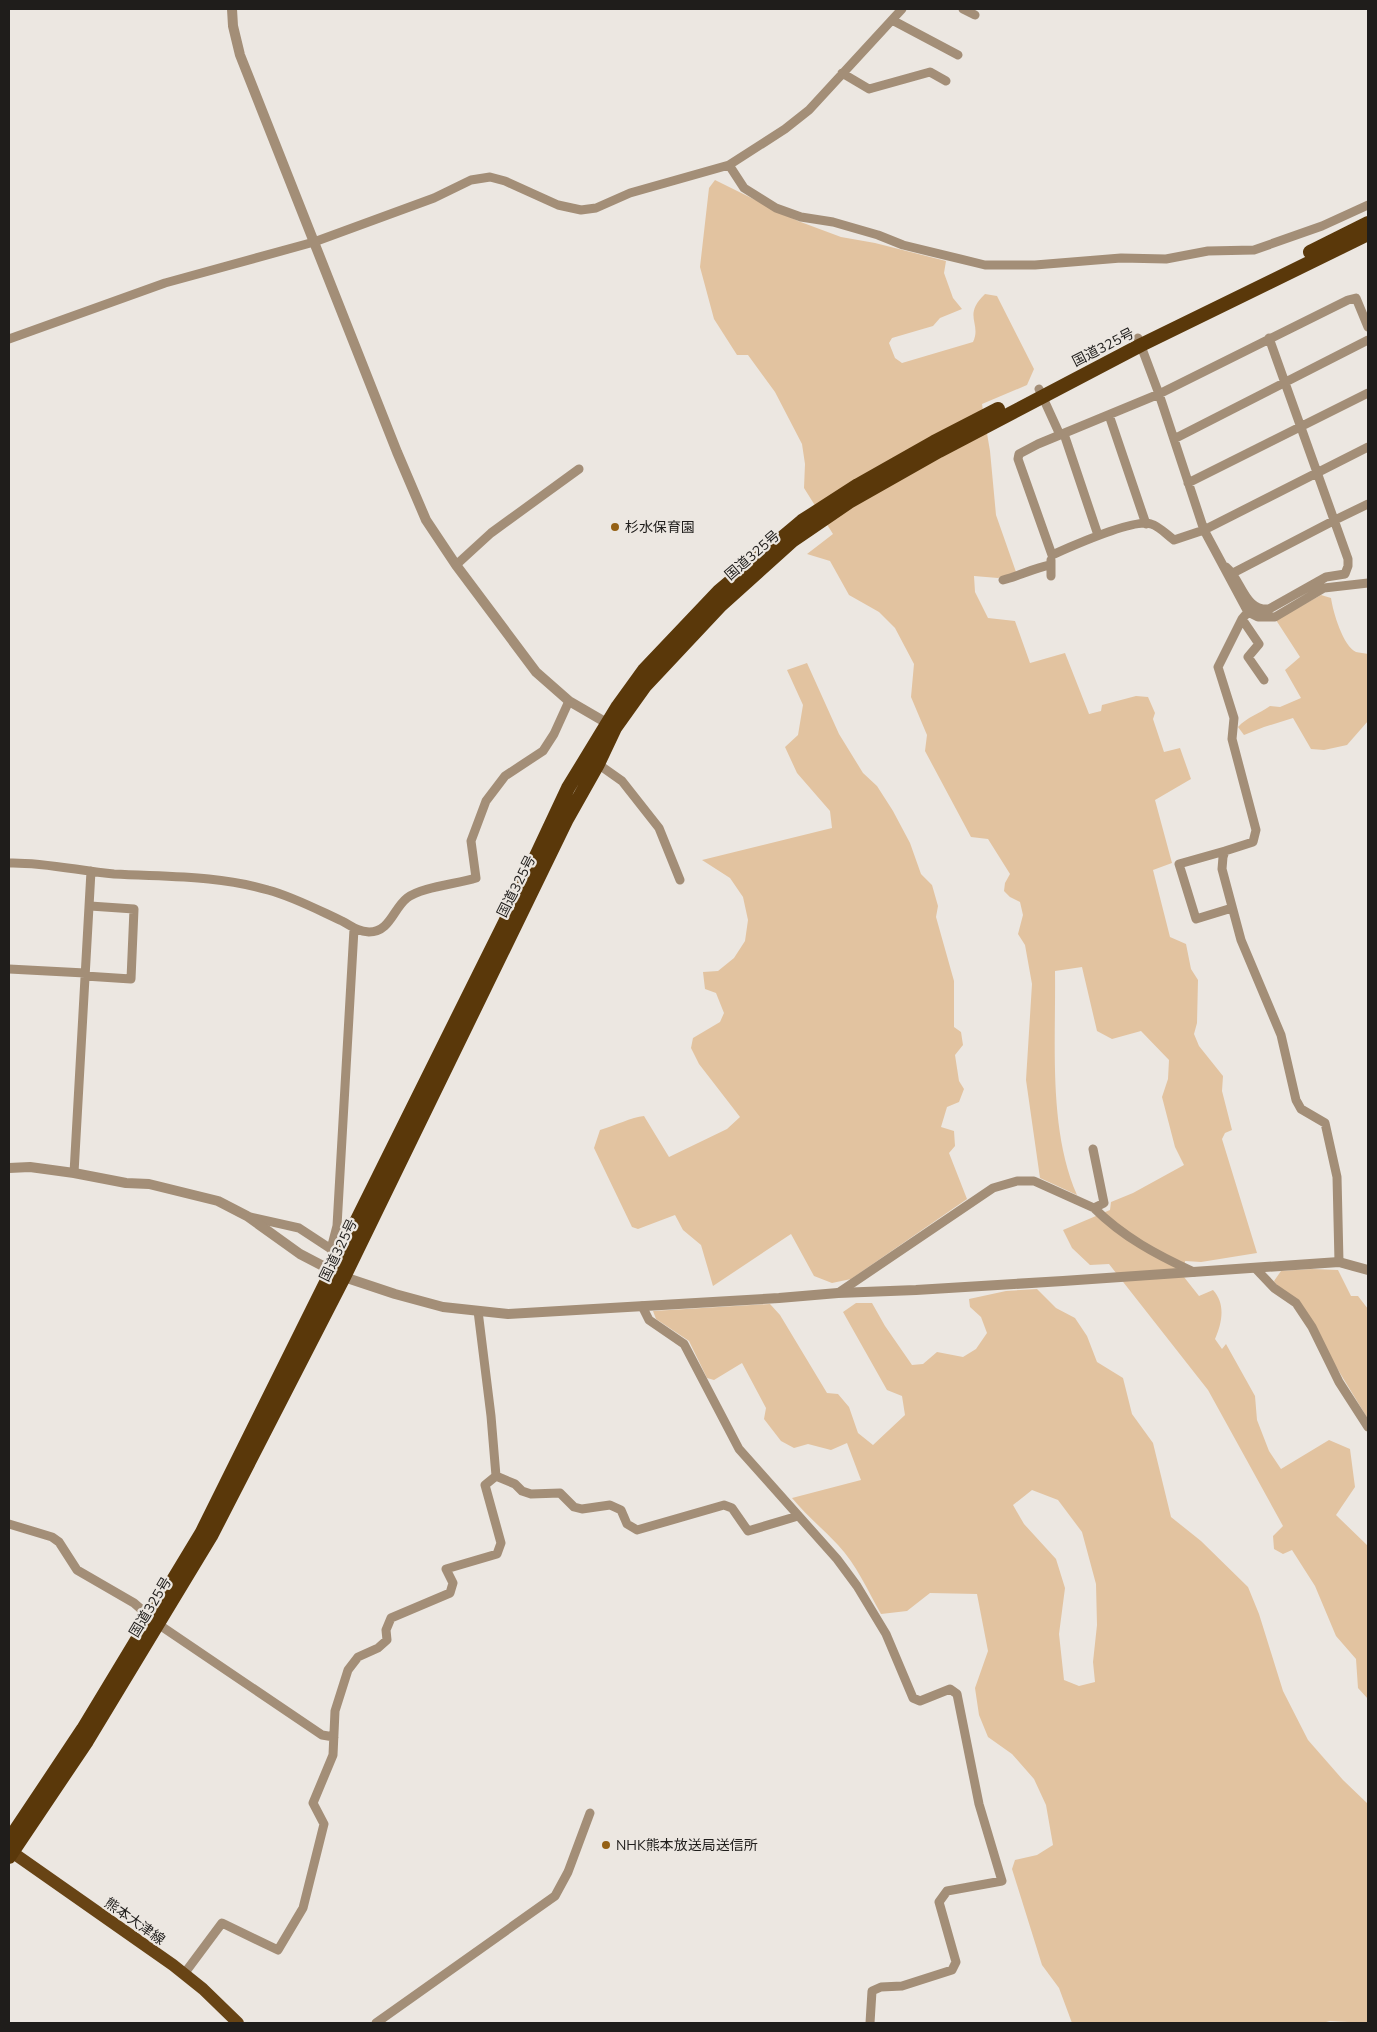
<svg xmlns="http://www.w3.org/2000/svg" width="1377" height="2032" font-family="'Nunito Sans','Noto Sans JP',sans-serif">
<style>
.green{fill:#e2c3a0;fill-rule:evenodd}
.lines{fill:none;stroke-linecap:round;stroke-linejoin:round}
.minor{stroke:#a38e77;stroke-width:9}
.tertiary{stroke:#a38e77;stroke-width:10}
.primary{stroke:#684415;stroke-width:12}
.trunk{stroke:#5a380a;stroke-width:14}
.poi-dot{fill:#946014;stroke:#ece7e1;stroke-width:2}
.labels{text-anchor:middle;stroke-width:4.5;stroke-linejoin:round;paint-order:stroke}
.street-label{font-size:14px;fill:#1f1d1b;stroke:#ece7e1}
.poi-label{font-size:14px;fill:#1f1d1b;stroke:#ece7e1;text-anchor:start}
</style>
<rect width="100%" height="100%" fill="#ece7e1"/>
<!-- green -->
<path class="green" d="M715 180 798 221 841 237 875 243 946 261 944 273 953 298 962 309 940 318 933 326 892 338 889 343 895 358 902 363 973 342C982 323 962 316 985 294L997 296 1034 369 1027 385 982 404 990 451 996 515 1016 572 998 578 974 576 975 592 988 618 1015 621 1030 663 1065 653 1089 714 1101 711 1102 705 1136 696 1148 697 1155 713 1153 719 1164 752 1180 748 1191 779 1155 800 1172 863 1153 870 1170 937 1186 944 1191 969 1198 980 1197 1023 1194 1034 1199 1046 1223 1076 1222 1091 1232 1130 1225 1133 1222 1139 1257 1253 1201 1262 1185 1261 1184 1277 1199 1296 1213 1290C1226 1304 1222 1323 1215 1339L1222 1349 1226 1344 1255 1396 1257 1420 1269 1451 1281 1469 1329 1440 1350 1449 1355 1487 1336 1515 1368 1546V1699L1358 1688 1356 1659 1336 1636 1315 1586 1292 1550 1283 1554 1274 1549 1273 1536 1283 1526 1208 1390 1109 1264 1090 1265 1072 1248 1063 1230 1110 1210 1111 1202 1133 1193 1184 1165 1175 1147 1162 1097 1168 1079 1169 1060 1141 1031 1112 1039 1097 1031 1082 967 1055 971C1056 1042 1048 1129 1077 1195L1040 1178 1026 1080 1032 984 1025 945 1018 934 1023 915 1020 902 1010 897 1004 891 1005 883 1010 874 988 839 971 837 925 751 927 735 911 697 914 664 895 628 879 612 849 595 830 561 807 554 833 534 804 488 805 464 802 444 775 392 748 355H737L714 319 700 267 709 188Z
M1321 595 1331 598C1333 612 1343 646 1356 652 1359 653 1365 653 1368 654V721L1347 745 1324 750 1311 749 1293 718 1264 727 1244 735 1238 727C1247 717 1259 714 1270 706L1280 707 1301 698 1285 670 1300 657 1276 620Z
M807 663 839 734 863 773 877 786 893 811 910 843 921 874 932 885 938 906 936 917 954 981V1027L961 1032 963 1045 955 1055 959 1081 964 1089 959 1102 947 1107 941 1127 954 1131 955 1146 949 1153 967 1199 851 1279 832 1283 814 1276 791 1234 713 1286 701 1245 683 1230 675 1215 638 1229 632 1227 594 1148 600 1130C614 1126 632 1117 644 1116L669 1157 727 1129 740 1117 699 1064 691 1048 693 1038 720 1022 724 1013 716 993 705 989 703 972 718 971 734 958 745 941 748 920 743 897 730 878 702 860 832 828 830 811 797 773 785 747 798 735 803 705 787 670Z
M1312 1269 1338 1270 1351 1296H1358L1368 1309V1419L1332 1360 1314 1325 1282 1292 1274 1281 1281 1271Z
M1037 1289 1056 1308 1075 1318 1087 1336 1097 1362 1123 1378 1132 1414 1153 1443 1171 1517 1201 1541 1248 1587 1259 1614 1283 1691 1308 1740 1343 1780 1368 1804V2023L1330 2021 1322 2023H1072L1059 1988 1042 1965 1012 1869 1015 1860 1037 1855 1053 1845 1046 1805 1034 1779 1012 1754 988 1737 979 1715 975 1688 988 1651 977 1594 930 1593 907 1611 881 1614C868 1591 856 1564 838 1545 823 1529 806 1515 792 1498L861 1480 847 1443 831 1450 808 1444 794 1448 781 1441 764 1419 766 1408 742 1363 714 1380 707 1378 689 1341 656 1319 653 1311 770 1304 780 1315 827 1393 838 1394 849 1407 858 1433 873 1445 905 1415 902 1396 887 1390 843 1312 856 1303H872L885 1326 912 1365 923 1364 937 1352 963 1357 976 1349 987 1333 981 1317 970 1307 969 1299 1006 1291ZM1032 1490 1058 1500 1082 1532 1096 1584 1097 1625 1093 1662 1095 1682 1079 1686 1064 1680 1059 1634 1065 1588 1056 1559 1024 1524 1013 1505Z"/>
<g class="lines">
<!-- minor -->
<path class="minor" d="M963 9 975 15
M892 20 958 55
M842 73 869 89 930 72 946 81
M729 165 744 188 776 208 801 217 833 222 878 235 903 245 985 265H1035L1121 258 1166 259 1208 251 1254 250 1322 226 1368 205
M1368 327 1356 298 1348 300 1159 394 1038 444 1019 454 1018 459 1052 555C1070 547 1134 518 1151 524 1159 526 1167 535 1174 540L1204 530 1368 447
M1138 338 1159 394 1204 530 1248 612 1258 617H1275L1324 588 1368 583
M9 339 165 283 314 242 434 198 471 180 490 177 505 181 558 205 581 210 596 208 630 193 729 165 785 129 809 110 902 9
M1039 389 1060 435
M1109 415 1146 524
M1064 434 1098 535
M1174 439 1368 340
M1188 483 1368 393
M1051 560V576
M456 565 491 533 579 469
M1226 567C1242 580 1244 611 1269 609L1326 577 1345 574 1348 566V559L1269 338
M1233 573 1335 520 1368 504
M1003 580C1019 576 1034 568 1050 565
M1248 612 1242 619 1218 667 1234 718 1232 739 1256 830 1253 842 1225 851 1223 857 1222 869 1241 940 1281 1035 1296 1100 1301 1109 1325 1123 1337 1177 1339 1262
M1242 619 1259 644 1248 657 1264 680
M598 764 622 781 659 828 680 880
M1225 851 1179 864 1196 919 1232 908
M9 863C43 862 80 871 114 874 167 877 217 875 268 890 294 897 318 910 342 921 352 926 356 931 369 932 390 932 393 909 407 898 421 887 457 884 476 878L471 841 486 801 505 776 543 751 554 734 569 701
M9 969 85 973
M85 976 131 979 134 909 90 906
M74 1173 91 871
M1094 1208C1123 1237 1157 1255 1194 1272
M250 1217 299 1228 331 1249 332 1253
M331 1249 337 1226 354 929
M1255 1268 1274 1288 1296 1303 1312 1327 1339 1382 1368 1427
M838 1293 993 1188 1017 1181H1034L1094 1208 1104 1203 1093 1149
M642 1306 649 1320 684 1344 739 1449 837 1559 857 1586 886 1634 913 1698 920 1701 950 1689 957 1694 979 1804 1002 1881 947 1891 939 1902 956 1962 952 1970 902 1986 881 1987 872 1991 870 2023
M478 1311 491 1416 496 1476
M496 1476 515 1484 522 1491 531 1494 560 1493 574 1507 582 1509 610 1505 621 1510 627 1524 637 1530 724 1505 732 1508 748 1531 798 1516
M9 1524 52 1537 59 1542 77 1570 134 1603 158 1624 322 1735 334 1737
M184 1974 222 1923 278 1950 303 1908 324 1824 313 1803 333 1755 335 1711 348 1670 358 1657 378 1648 387 1640 386 1630 391 1618 450 1593 453 1583 446 1569 497 1554 501 1543 485 1485 496 1476
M376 2023 555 1896 568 1872 590 1813"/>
<!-- tertiary -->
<path class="tertiary" d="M232 9 233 26 240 55 397 452 426 520 456 565 536 672 569 701 612 726
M9 1168 30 1167 74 1173 126 1183 149 1184 218 1201 247 1216 300 1254 344 1277 395 1294 443 1307 508 1314 779 1298 838 1293 916 1290 1063 1281 1339 1262 1368 1270"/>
<!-- primary -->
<path class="primary" d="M9 1850 173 1965 203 1989 238 2023"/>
<!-- trunk -->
<path class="trunk" d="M1310 252 1368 223
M9 1840 83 1729 202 1532 505 922 568 788 618 706 644 670 719 591 802 521 858 485 934 442 998 409
M9 1857 87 1741 211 1536 344 1277 567 819 598 764 615 728 645 686 721 605 792 541 849 502 939 451 1141 345 1368 234"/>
</g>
<!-- markers -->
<g class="poi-dot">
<circle cx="615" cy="527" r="5"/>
<circle cx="606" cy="1845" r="5"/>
</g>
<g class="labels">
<!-- street labels -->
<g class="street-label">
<text transform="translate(1103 347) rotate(-27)" y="5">国道325号</text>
<text transform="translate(752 555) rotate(-41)" y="5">国道325号</text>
<text transform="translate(516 886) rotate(-63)" y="5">国道325号</text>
<text transform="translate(338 1250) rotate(-64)" y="5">国道325号</text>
<text transform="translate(150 1607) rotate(-59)" y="5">国道325号</text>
<text transform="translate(135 1921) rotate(35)" y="5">熊本大津線</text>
</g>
<!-- poi labels -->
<g class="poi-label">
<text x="625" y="532">杉水保育園</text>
<text x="616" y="1850">NHK熊本放送局送信所</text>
</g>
</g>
<!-- border -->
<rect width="1377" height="2032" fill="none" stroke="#1f1d1b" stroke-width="20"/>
</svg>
